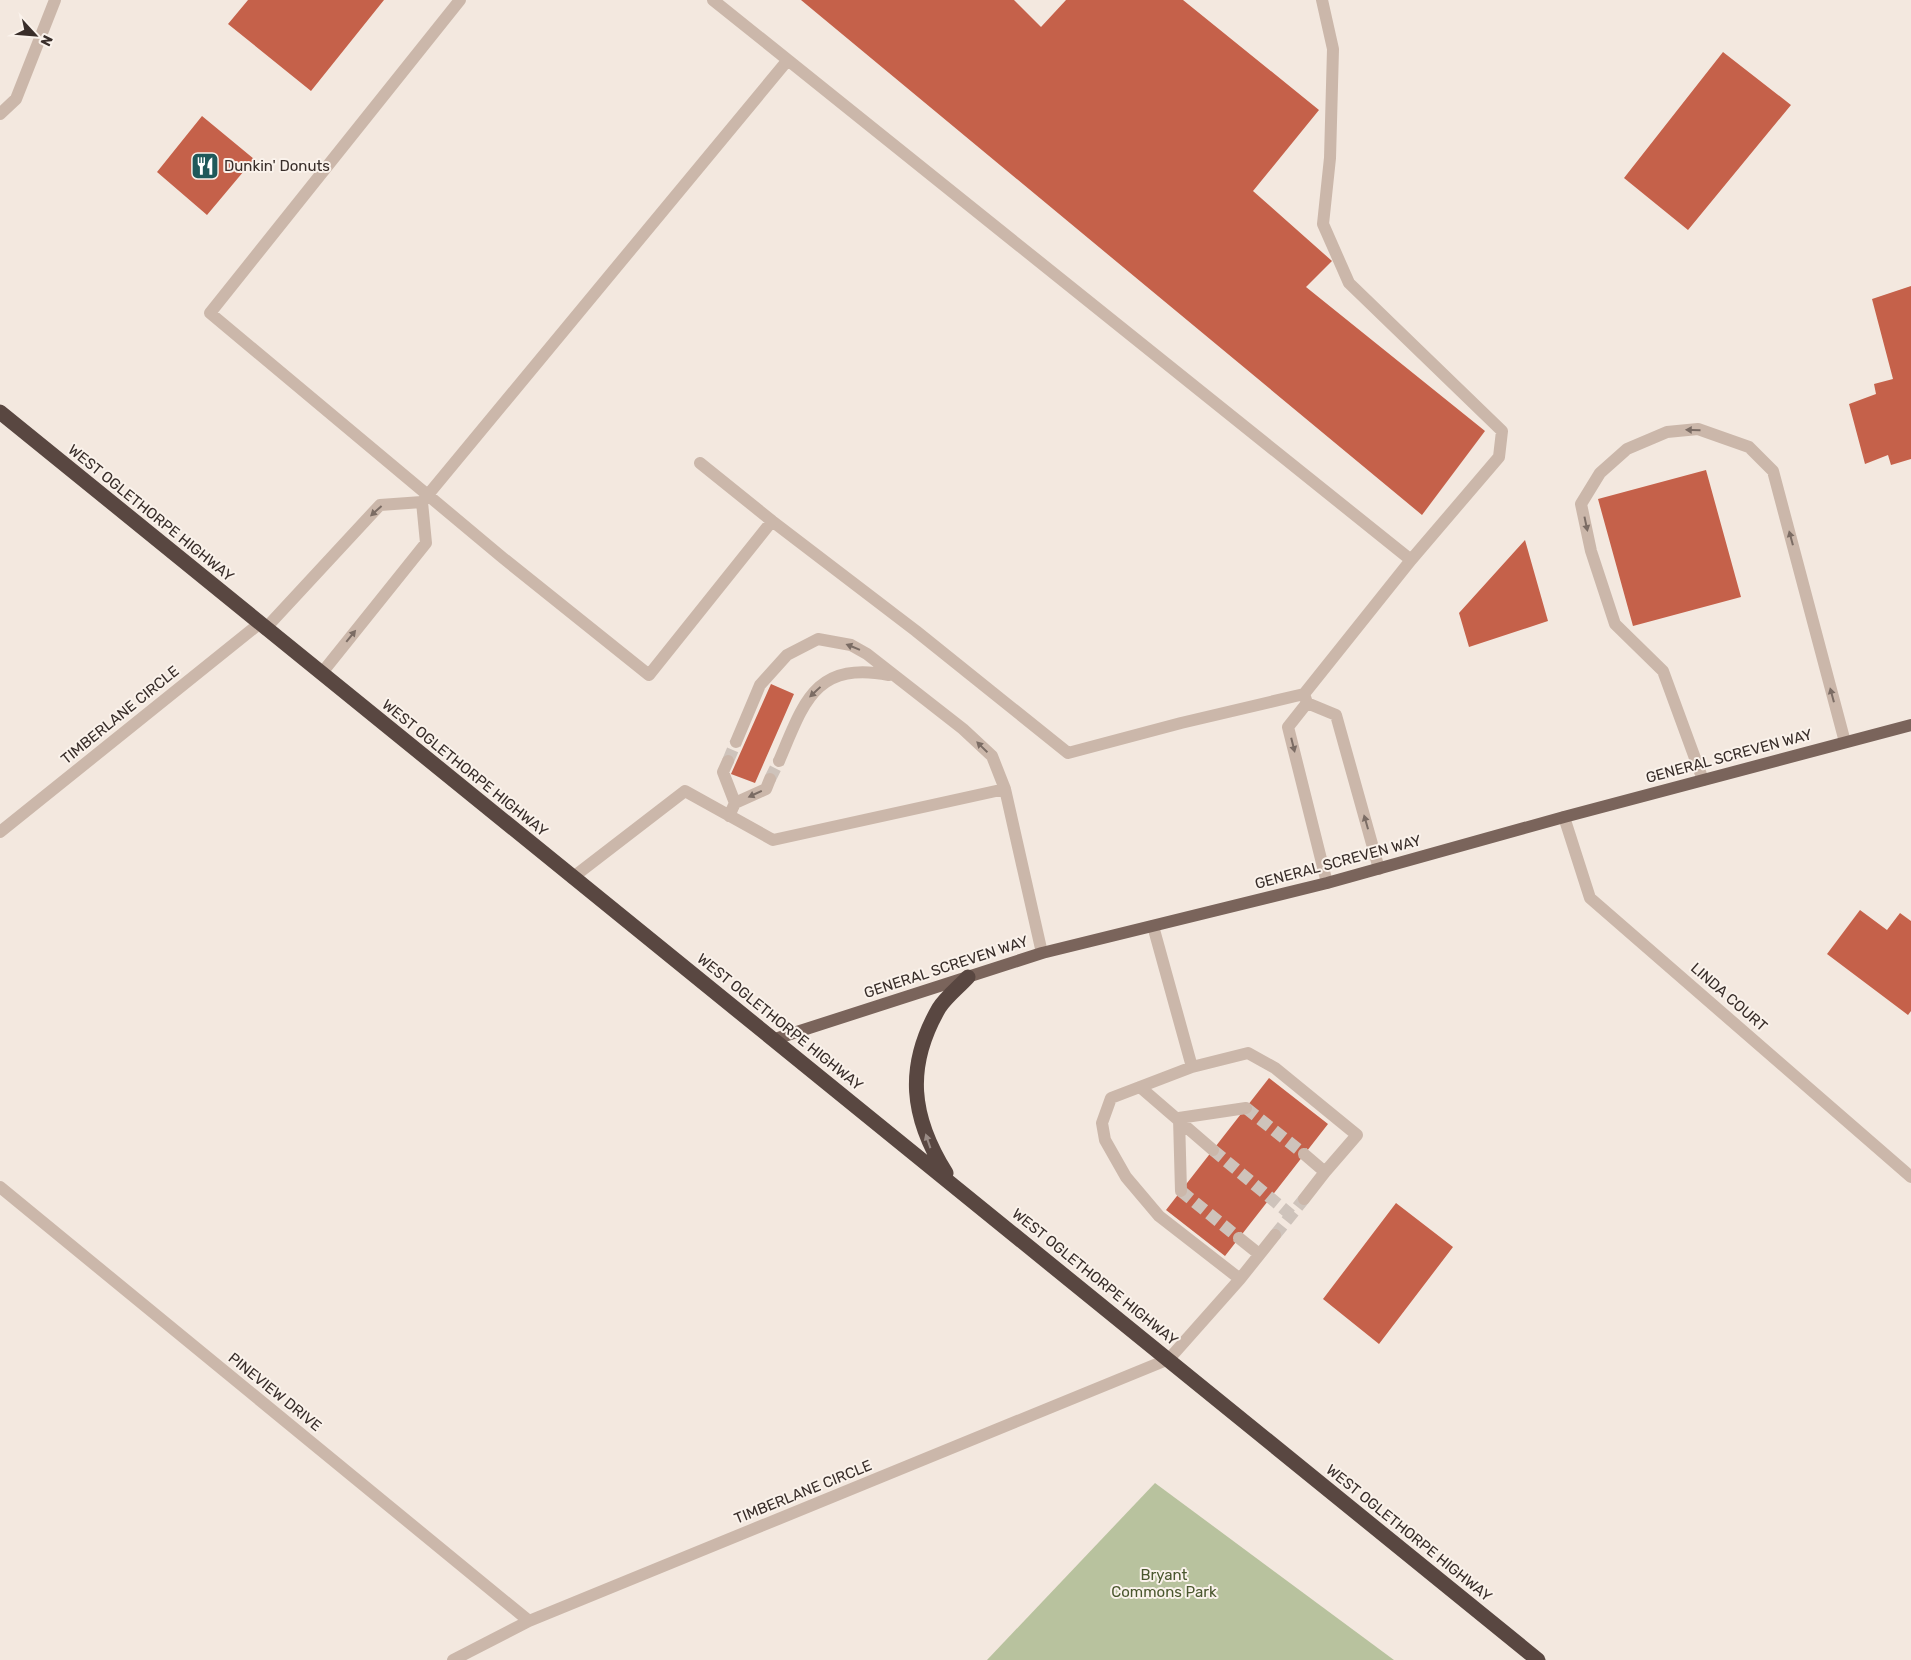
<svg xmlns="http://www.w3.org/2000/svg" width="1911" height="1660" font-family="Rubik,sans-serif">
<style>
.green{fill:#b8c29e}
.building{fill:#c5614a}
.lines{fill:none;stroke-linecap:round;stroke-linejoin:round}
.minor-tunnel{stroke:#cec3bb;stroke-width:12;stroke-dasharray:12 6;stroke-linecap:butt}
.minor{stroke:#cbb7aa;stroke-width:12}
.major{stroke:#7a645b;stroke-width:12}
.highway{stroke:#594741;stroke-width:15}
.oneway{fill:#7b6c64}
.oneway2{fill:#998b85}
.labels{text-anchor:middle;stroke-width:4;stroke-linejoin:round;paint-order:stroke}
.poi-label{font-size:15px;fill:#392e2a;stroke:#faf2eb;text-anchor:start}
.street-label{font-size:15px;fill:#392e2a;stroke:#faf2eb}
.park-label{font-size:15px;fill:#4a572e;stroke:#faf2eb}
</style>
<rect width="100%" height="100%" fill="#f3e8df"/>
<!-- green -->
<path class="green" d="M1155 1483 1394 1660H987Z"/>
<!-- building -->
<path class="building" d="M248 0H384L311 91 228 24Z
M801 0H1014L1041 27 1066 0H1183L1319 110 1253 191 1332 261 1306 287 1485 431 1422 515Z
M1723 52 1791 105 1688 230 1624 178Z
M202 116 254 159 207 215 157 172Z
M1911 286V459L1891 465 1888 455 1865 464 1849 404 1876 394 1874 384 1893 379 1872 299Z
M1706 470 1741 597 1633 626 1598 499Z
M1525 540 1548 621 1469 647 1459 613Z
M771 684 794 694 755 783 731 774Z
M1860 910 1887 930 1900 913 1911 921V1011L1908 1015 1827 954Z
M1269 1078 1328 1124 1225 1256 1166 1210Z
M1396 1203 1453 1247 1379 1344 1323 1299Z"/>
<g class="lines">
<!-- minor-tunnel -->
<path class="minor-tunnel" d="M728 761 736 742
M770 779 779 761
M1246 1108 1304 1154
M1213 1150 1291 1215
M1181 1191 1239 1238
M1275 1235 1304 1199"/>
<!-- minor -->
<path class="minor" d="M460 0 210 313 503 558 649 675 772 521 916 631 1068 753 1181 723 1304 694 1411 560 713 0
M1322 0 1333 49 1330 158 1323 224 1349 283 1502 431 1499 457 1411 560
M0 114 16 99 55 0
M700 463 772 521
M265 629 380 505 422 502 787 61
M321 674 426 543 422 502
M1304 694 1307 703 1336 715 1379 869
M1307 703 1288 727 1327 883
M736 742 760 685 787 655 818 639 851 645 867 654 963 729 992 756 1005 789
M728 761 723 772 735 803
M779 761C804 703 814 661 889 675
M1703 780 1663 671 1615 624 1591 551 1581 504 1600 473 1627 449 1667 432 1698 429 1749 447 1773 471 1845 742
M729 816 735 803 766 789 770 779
M1564 817 1590 898 1911 1177
M0 832 259 624
M572 878 685 791 773 840 1005 789 1042 953
M1192 1067 1248 1053 1275 1068 1357 1135 1325 1172
M1140 1087 1213 1150
M1304 1154 1325 1172 1304 1199
M0 1187 529 1621
M1181 1191 1179 1118 1246 1108
M1239 1238 1259 1254
M1240 1279 1275 1235
M453 1660 529 1621 1169 1359 1240 1279 1159 1216 1126 1177 1105 1140 1102 1123 1111 1098 1192 1067 1153 926"/>
<!-- major -->
<path class="major" d="M775 1039 1042 953 1327 883 1564 817 1911 725"/>
<!-- highway -->
<path class="highway" d="M0 412 1538 1660
M946 1173C911 1117 905 1067 939 1008 946 997 959 987 968 977"/>
</g>
<!-- one-way arrows -->
<defs><path id="oneway-solid" d="M-6-.8H1V-3.2L6.5 0L1 3.2V.8H-6Z" transform="scale(1.25)"/></defs>
<g class="oneway">
<use href="#oneway-solid" transform="translate(1693 430) rotate(-179)"/>
<use href="#oneway-solid" transform="translate(376 511) rotate(138)"/>
<use href="#oneway-solid" transform="translate(1586 524) rotate(78)"/>
<use href="#oneway-solid" transform="translate(1791 538) rotate(-105)"/>
<use href="#oneway-solid" transform="translate(351 636) rotate(-51)"/>
<use href="#oneway-solid" transform="translate(853 647) rotate(-158)"/>
<use href="#oneway-solid" transform="translate(815 692) rotate(137)"/>
<use href="#oneway-solid" transform="translate(1832 695) rotate(-105)"/>
<use href="#oneway-solid" transform="translate(1293 745) rotate(76)"/>
<use href="#oneway-solid" transform="translate(982 747) rotate(-136)"/>
<use href="#oneway-solid" transform="translate(755 794) rotate(155)"/>
<use href="#oneway-solid" transform="translate(1366 822) rotate(-106)"/>
</g>
<use class="oneway2" href="#oneway-solid" transform="translate(928 1141) rotate(-109)"/>
<!-- icons -->
<defs>
<symbol id="restaurant-square" viewBox="-11 -11 22 22"><rect x="-9" y="-9" width="18" height="18" rx="4" fill="#1f595a" stroke="#faf2eb"/><path d="M-5-6h1v4h1v-4h1v4h1v-4h1v5L-1.5 .5V6h-2V.5L-5-1ZM5-6V6H3V1.5H1.5Q1.5-4 5-6Z" fill="#fff"/></symbol>
</defs>
<g fill-rule="evenodd">
<use href="#restaurant-square" x="189" y="150" width="32" height="32"/>
</g>
<g class="labels">
<!-- poi labels -->
<g class="poi-label">
<text x="224" y="171">Dunkin' Donuts</text>
</g>
<!-- street labels -->
<g class="street-label">
<text transform="translate(151 513) rotate(39)" y="5">WEST OGLETHORPE HIGHWAY</text>
<text transform="translate(120 715) rotate(-39)" y="5">TIMBERLANE CIRCLE</text>
<text transform="translate(1729 756) rotate(-15)" y="5">GENERAL SCREVEN WAY</text>
<text transform="translate(465 768) rotate(39)" y="5">WEST OGLETHORPE HIGHWAY</text>
<text transform="translate(1338 862) rotate(-15)" y="5">GENERAL SCREVEN WAY</text>
<text transform="translate(946 967) rotate(-18)" y="5">GENERAL SCREVEN WAY</text>
<text transform="translate(1729 997) rotate(41)" y="5">LINDA COURT</text>
<text transform="translate(780 1022) rotate(39)" y="5">WEST OGLETHORPE HIGHWAY</text>
<text transform="translate(1095 1277) rotate(39)" y="5">WEST OGLETHORPE HIGHWAY</text>
<text transform="translate(275 1392) rotate(39)" y="5">PINEVIEW DRIVE</text>
<text transform="translate(803 1492) rotate(-22)" y="5">TIMBERLANE CIRCLE</text>
<text transform="translate(1409 1533) rotate(39)" y="5">WEST OGLETHORPE HIGHWAY</text>
</g>
<!-- park labels -->
<g class="park-label">
<text x="1164" y="1580">Bryant<tspan x="1164" dy="17">Commons Park</tspan></text>
</g>
</g>
<!-- north arrow -->
<g transform="translate(35 35) rotate(116)" stroke="#faf2eb" stroke-width="4" paint-order="stroke">
<path d="M0-4L9 19L0 12L-9 19Z" fill="#392e2a"/>
<text y="-8" font-size="14" font-weight="bold" text-anchor="middle" fill="#392e2a">N</text>
</g>
</svg>
